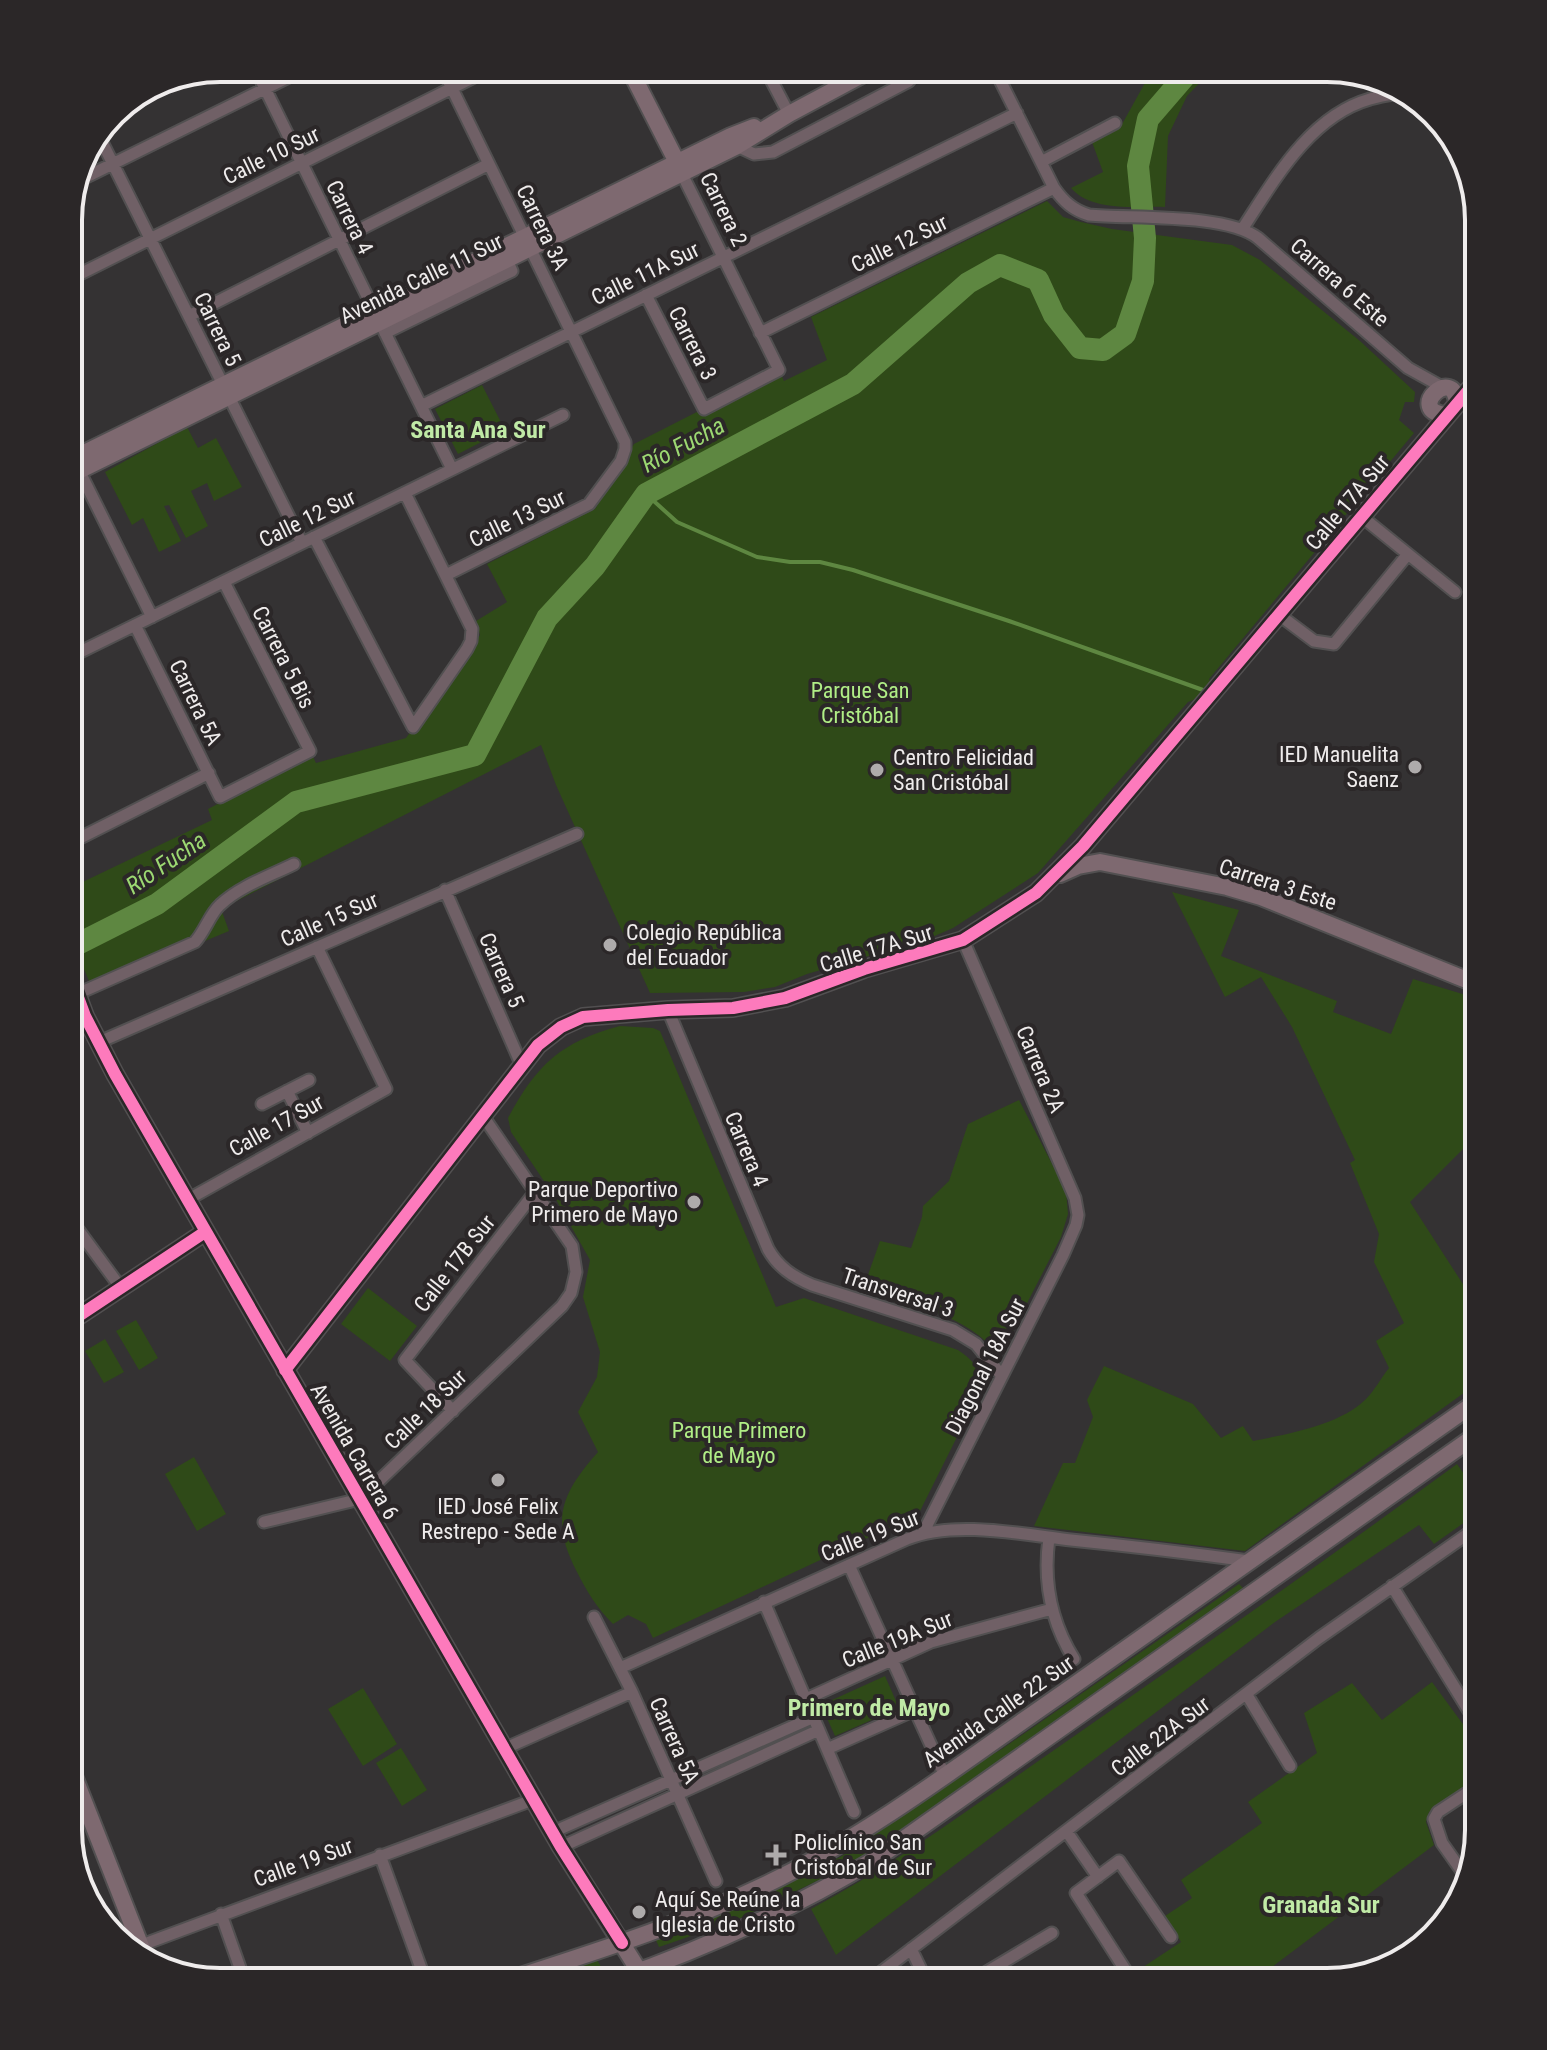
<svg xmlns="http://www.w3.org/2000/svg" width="1547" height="2050" font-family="'Roboto Condensed',sans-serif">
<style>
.green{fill:#2f4a18}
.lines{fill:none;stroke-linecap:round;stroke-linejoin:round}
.stream{stroke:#5e8741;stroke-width:4}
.river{stroke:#5e8741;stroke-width:22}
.street-casing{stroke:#525051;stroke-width:15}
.secondary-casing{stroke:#525051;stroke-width:20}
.street{stroke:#706066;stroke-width:11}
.secondary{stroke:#7e6970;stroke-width:16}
.cycleway-casing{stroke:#2b2728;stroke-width:17}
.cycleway{stroke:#fd7abc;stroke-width:12}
.poi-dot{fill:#aeabab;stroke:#2b2728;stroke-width:3}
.labels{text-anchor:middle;stroke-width:8;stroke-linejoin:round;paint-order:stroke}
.street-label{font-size:22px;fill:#efecec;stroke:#2b2728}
.park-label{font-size:22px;fill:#b0ee86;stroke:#2b2728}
.poi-label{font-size:22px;fill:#efecec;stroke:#2b2728;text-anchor:start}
.neighbourhood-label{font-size:24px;font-weight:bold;fill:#c0eaa6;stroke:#2b2728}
.water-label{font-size:24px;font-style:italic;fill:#9cd872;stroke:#2b2728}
.rim{fill:none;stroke:#efecec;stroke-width:4}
</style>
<rect width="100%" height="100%" fill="#343233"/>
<!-- green -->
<path class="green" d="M1151 68H1214L1187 96 1168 136 1165 207C1134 206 1092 212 1071 188L1103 172 1092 142 1121 126 1146 81Z
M1047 201 1063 217 1081 222 1112 229 1232 245 1260 260 1360 341 1415 392 1414 402H1405L1399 420 1414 433 1209 679 1212 685 1203 696 1188 702 1038 873 953 928 930 938 807 974 775 987 744 992 650 993 556 785 541 745 221 909 229 931 92 988 68 931V889L212 820 208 809 312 755 316 763 406 738 480 635 476 621 507 602 487 564 595 509 634 444 779 370 784 381 827 360 811 317Z
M482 385 505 430 458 454 435 409Z
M187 427 198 448 216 438 242 487 214 501 207 483 191 491 208 526 186 538 169 505 164 506 181 541 159 552 143 518 132 525 105 472Z
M1172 892 1239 910 1221 956 1337 1001 1333 1012 1391 1034 1413 979 1479 999V1133L1410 1202 1479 1309V1382L1245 1551 1034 1526 1063 1463H1075L1093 1417 1087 1400 1104 1366 1193 1404 1221 1438 1243 1426 1253 1441C1288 1434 1340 1425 1366 1399 1375 1390 1381 1378 1389 1368L1376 1341 1404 1323 1374 1262 1379 1234 1350 1163 1355 1160 1292 1027 1261 977 1225 997Z
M620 1026 653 1028 660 1031 776 1307 804 1298 958 1350C974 1361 982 1370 981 1389L913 1525 897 1519 893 1526 653 1638 646 1624 628 1615 613 1624C597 1608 587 1592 577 1572 550 1520 561 1494 598 1452L578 1412 597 1377 600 1352 583 1297 590 1260 554 1196 511 1132 508 1118C537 1064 561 1042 620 1026Z
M1019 1100 1066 1191 1068 1214 1061 1237 1000 1356C966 1314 912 1305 863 1289L880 1241 911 1248 922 1217 923 1206 949 1181 968 1124Z
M368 1288 417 1326 390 1361 341 1324Z
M136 1320 158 1358 139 1370 116 1331Z
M105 1339 124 1372 104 1383 85 1351Z
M194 1457 226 1514 197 1531 165 1474Z
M1457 1464 1479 1495V1512L1434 1544 1419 1525 1275 1622 836 1955 811 1909C899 1862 979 1802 1060 1746 1194 1653 1326 1560 1457 1464Z
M1239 1584 1248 1593 858 1861 732 1922 659 1947 654 1936 814 1871 842 1856 979 1762 1002 1749Z
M885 1676 899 1708 835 1736 821 1705Z
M1432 1682 1479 1746V1778L1429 1812 1426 1822 1434 1845 1252 1982H1140L1134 1973 1181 1942 1165 1916 1192 1898 1181 1880 1262 1823 1248 1802 1317 1753 1304 1713 1352 1683 1382 1720Z
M363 1688 397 1744 363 1766 328 1709Z
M401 1748 427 1790 402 1806 376 1763Z
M596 1958 603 1970 569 1982H521Z"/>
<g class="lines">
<!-- stream -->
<path class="stream" d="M646 494 677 522 757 557 790 562H820L853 570 1009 621 1203 690"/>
<!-- river -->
<path class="river" d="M68 949 157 904 296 802 475 755 547 618 595 566 646 494 853 384 968 283 1000 265 1038 280 1054 315 1080 348 1103 350 1125 334 1143 281 1145 238 1138 166 1148 119 1192 68"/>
<defs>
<path id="street" d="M255 68 452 469
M442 68 625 442V449L621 461 589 504 446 575
M765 68 789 114
M994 68 1054 188C1064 202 1073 210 1089 215 1132 219 1225 213 1258 238L1408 368 1444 388
M1083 68 1087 76
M98 134 302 543
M737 146 754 154 773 152 909 81 919 68
M1041 162 1115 123
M76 182 307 68
M1243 228C1275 179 1310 116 1370 99 1382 95 1395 94 1407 92
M68 280 492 68
M646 295 704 409 779 370 682 174
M189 316 489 164
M385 333 512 271 507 260
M760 333 1054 188
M1469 390 1479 399
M421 406 1017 113
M68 448 152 617
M1361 516 1455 592
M314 537 413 727 467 649 471 641 472 629 405 493
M1278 614 1314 641 1334 644 1408 554
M135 625 220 797 310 751 224 582
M68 658 563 415
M68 844 209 773
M445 890 522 1066
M77 994 195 942C205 931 210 914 220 905 240 886 270 876 294 864
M668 1010 768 1249C778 1267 793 1277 812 1285L953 1330 976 1344 1002 1376
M97 1043 577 834
M287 1091 308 1133
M262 1104 309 1080
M187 1200 386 1089 317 947
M68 1216 121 1288
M453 1411 405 1360 535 1192
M264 1522 360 1499 562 1306 571 1293 576 1272 572 1246 483 1116
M923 1533 1063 1255 1076 1225 1078 1215 1075 1198 963 940
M1467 1534 1479 1553
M1049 1538C1043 1581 1051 1622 1074 1659
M849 1565 945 1776
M1392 1586 1479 1727
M764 1602 854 1812
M594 1617 632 1692 716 1881
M620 1668 907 1539C954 1520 1021 1534 1071 1540 1130 1546 1190 1553 1249 1561
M1247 1695 1290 1766
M806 1699 931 1642 1052 1609
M506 1748 632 1692
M827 1749 915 1710
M553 1832 814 1717
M1067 1832 1098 1877
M561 1847 819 1730
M380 1855 426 1982
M1466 1877 1442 1843 1434 1819 1438 1812 1479 1785
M221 1914 245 1982
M131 1949 535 1799
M911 1949 927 1982
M868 1982 1319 1638 1479 1526
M970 1982 1052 1933
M1133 1982 1076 1893 1119 1861 1171 1937"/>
<path id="secondary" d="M629 68 681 170
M1446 415C1404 411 1455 363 1457 404
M68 461 731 136 754 127
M68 476 737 146 789 114 875 68
M1060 874 1078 866 1100 862 1227 887 1261 897 1479 985
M68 970 85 1016 115 1074 561 1847 646 1982
M68 1323 205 1232
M285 1370 538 1045 561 1027 583 1017 668 1010 733 1008 785 998 864 969 963 940 1036 893 1083 846 1479 378
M68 1761 147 1962
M502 1982C595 1952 691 1922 779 1878 880 1827 970 1757 1063 1693 1202 1595 1340 1497 1479 1400
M609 1982C703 1949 792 1910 877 1858L1479 1433"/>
</defs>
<!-- street casing -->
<use href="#street" class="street-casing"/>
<!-- secondary casing -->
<use href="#secondary" class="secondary-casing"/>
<!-- street -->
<use href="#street" class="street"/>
<!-- secondary -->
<use href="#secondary" class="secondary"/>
<defs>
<path id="cycleway" d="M68 970 85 1016 115 1074 561 1847 622 1943
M68 1323 205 1232
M285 1370 538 1045 561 1027 583 1017 668 1010 733 1008 785 998 864 969 963 940 1036 893 1083 846 1479 378"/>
</defs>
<!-- cycleway casing -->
<use href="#cycleway" class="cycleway-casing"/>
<!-- cycleway -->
<use href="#cycleway" class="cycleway"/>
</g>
<!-- markers -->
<g class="poi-dot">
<circle cx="1415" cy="767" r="8"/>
<circle cx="877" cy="770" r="8"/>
<circle cx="610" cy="945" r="8"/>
<circle cx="694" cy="1202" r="8"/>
<circle cx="498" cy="1480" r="8"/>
<path d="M772 1843h8v8h8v8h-8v8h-8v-8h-8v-8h8z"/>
<circle cx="639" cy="1912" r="8"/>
</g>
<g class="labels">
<!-- street labels -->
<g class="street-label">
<text transform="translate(271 155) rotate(-26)" y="8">Calle 10 Sur</text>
<text transform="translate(724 209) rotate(64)" y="8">Carrera 2</text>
<text transform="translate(350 217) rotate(64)" y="8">Carrera 4</text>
<text transform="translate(543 227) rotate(64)" y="8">Carrera 3A</text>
<text transform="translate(899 243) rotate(-26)" y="8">Calle 12 Sur</text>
<text transform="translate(645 273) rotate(-26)" y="8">Calle 11A Sur</text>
<text transform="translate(421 278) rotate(-26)" y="8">Avenida Calle 11 Sur</text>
<text transform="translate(1340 282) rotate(41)" y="8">Carrera 6 Este</text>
<text transform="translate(218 329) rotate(64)" y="8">Carrera 5</text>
<text transform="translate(693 343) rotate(63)" y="8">Carrera 3</text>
<text transform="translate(1347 502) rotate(-50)" y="8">Calle 17A Sur</text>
<text transform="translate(307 518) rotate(-26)" y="8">Calle 12 Sur</text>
<text transform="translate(517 518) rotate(-26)" y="8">Calle 13 Sur</text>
<text transform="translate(284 657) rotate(63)" y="8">Carrera 5 Bis</text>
<text transform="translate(196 702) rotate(64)" y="8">Carrera 5A</text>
<text transform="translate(1278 884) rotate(18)" y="8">Carrera 3 Este</text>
<text transform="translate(329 919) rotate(-24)" y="8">Calle 15 Sur</text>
<text transform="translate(876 948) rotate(-17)" y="8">Calle 17A Sur</text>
<text transform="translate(502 970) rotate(66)" y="8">Carrera 5</text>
<text transform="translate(1041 1069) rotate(67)" y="8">Carrera 2A</text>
<text transform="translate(276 1125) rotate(-29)" y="8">Calle 17 Sur</text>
<text transform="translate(747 1149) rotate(67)" y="8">Carrera 4</text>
<text transform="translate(454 1263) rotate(-52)" y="8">Calle 17B Sur</text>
<text transform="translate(898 1292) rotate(18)" y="8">Transversal 3</text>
<text transform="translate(985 1366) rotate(-63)" y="8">Diagonal 18A Sur</text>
<text transform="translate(425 1409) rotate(-44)" y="8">Calle 18 Sur</text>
<text transform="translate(355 1451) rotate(60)" y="8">Avenida Carrera 6</text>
<text transform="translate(870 1535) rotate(-22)" y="8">Calle 19 Sur</text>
<text transform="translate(897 1639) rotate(-22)" y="8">Calle 19A Sur</text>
<text transform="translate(998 1711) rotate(-35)" y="8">Avenida Calle 22 Sur</text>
<text transform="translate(1160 1736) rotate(-37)" y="8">Calle 22A Sur</text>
<text transform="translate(675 1740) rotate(66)" y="8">Carrera 5A</text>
<text transform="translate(303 1862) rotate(-20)" y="8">Calle 19 Sur</text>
</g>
<!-- park labels -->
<g class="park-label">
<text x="860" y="698">Parque San<tspan x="860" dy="25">Cristóbal</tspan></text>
<text x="739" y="1438">Parque Primero<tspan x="739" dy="25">de Mayo</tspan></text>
</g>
<!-- poi labels -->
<g class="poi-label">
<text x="1399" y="762" text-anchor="end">IED Manuelita<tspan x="1399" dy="25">Saenz</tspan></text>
<text x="893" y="765">Centro Felicidad<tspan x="893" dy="25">San Cristóbal</tspan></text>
<text x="626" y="940">Colegio República<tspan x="626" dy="25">del Ecuador</tspan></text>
<text x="678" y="1197" text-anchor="end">Parque Deportivo<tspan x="678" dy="25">Primero de Mayo</tspan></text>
<text x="498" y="1514" text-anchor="middle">IED José Felix<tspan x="498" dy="25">Restrepo - Sede A</tspan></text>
<text x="794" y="1850">Policlínico San<tspan x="794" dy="25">Cristobal de Sur</tspan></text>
<text x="655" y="1907">Aquí Se Reúne la<tspan x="655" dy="25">Iglesia de Cristo</tspan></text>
</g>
<!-- neighbourhood labels -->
<g class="neighbourhood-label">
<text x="478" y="438">Santa Ana Sur</text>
<text x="869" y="1716">Primero de Mayo</text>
<text x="1321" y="1913">Granada Sur</text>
</g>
<!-- water labels -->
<g class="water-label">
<text transform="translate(683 445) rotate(-28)" y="8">Río Fucha</text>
<text transform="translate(166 863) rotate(-34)" y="8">Río Fucha</text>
</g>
</g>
<!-- crop -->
<path d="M0 0H1547V2050H0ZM220 82H1327A138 138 0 0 1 1465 220V1830A138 138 0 0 1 1327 1968H220A138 138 0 0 1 82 1830V220A138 138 0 0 1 220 82Z" fill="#2b2728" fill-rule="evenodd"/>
<path class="rim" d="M220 82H1327A138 138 0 0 1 1465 220V1830A138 138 0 0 1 1327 1968H220A138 138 0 0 1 82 1830V220A138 138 0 0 1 220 82Z"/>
</svg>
